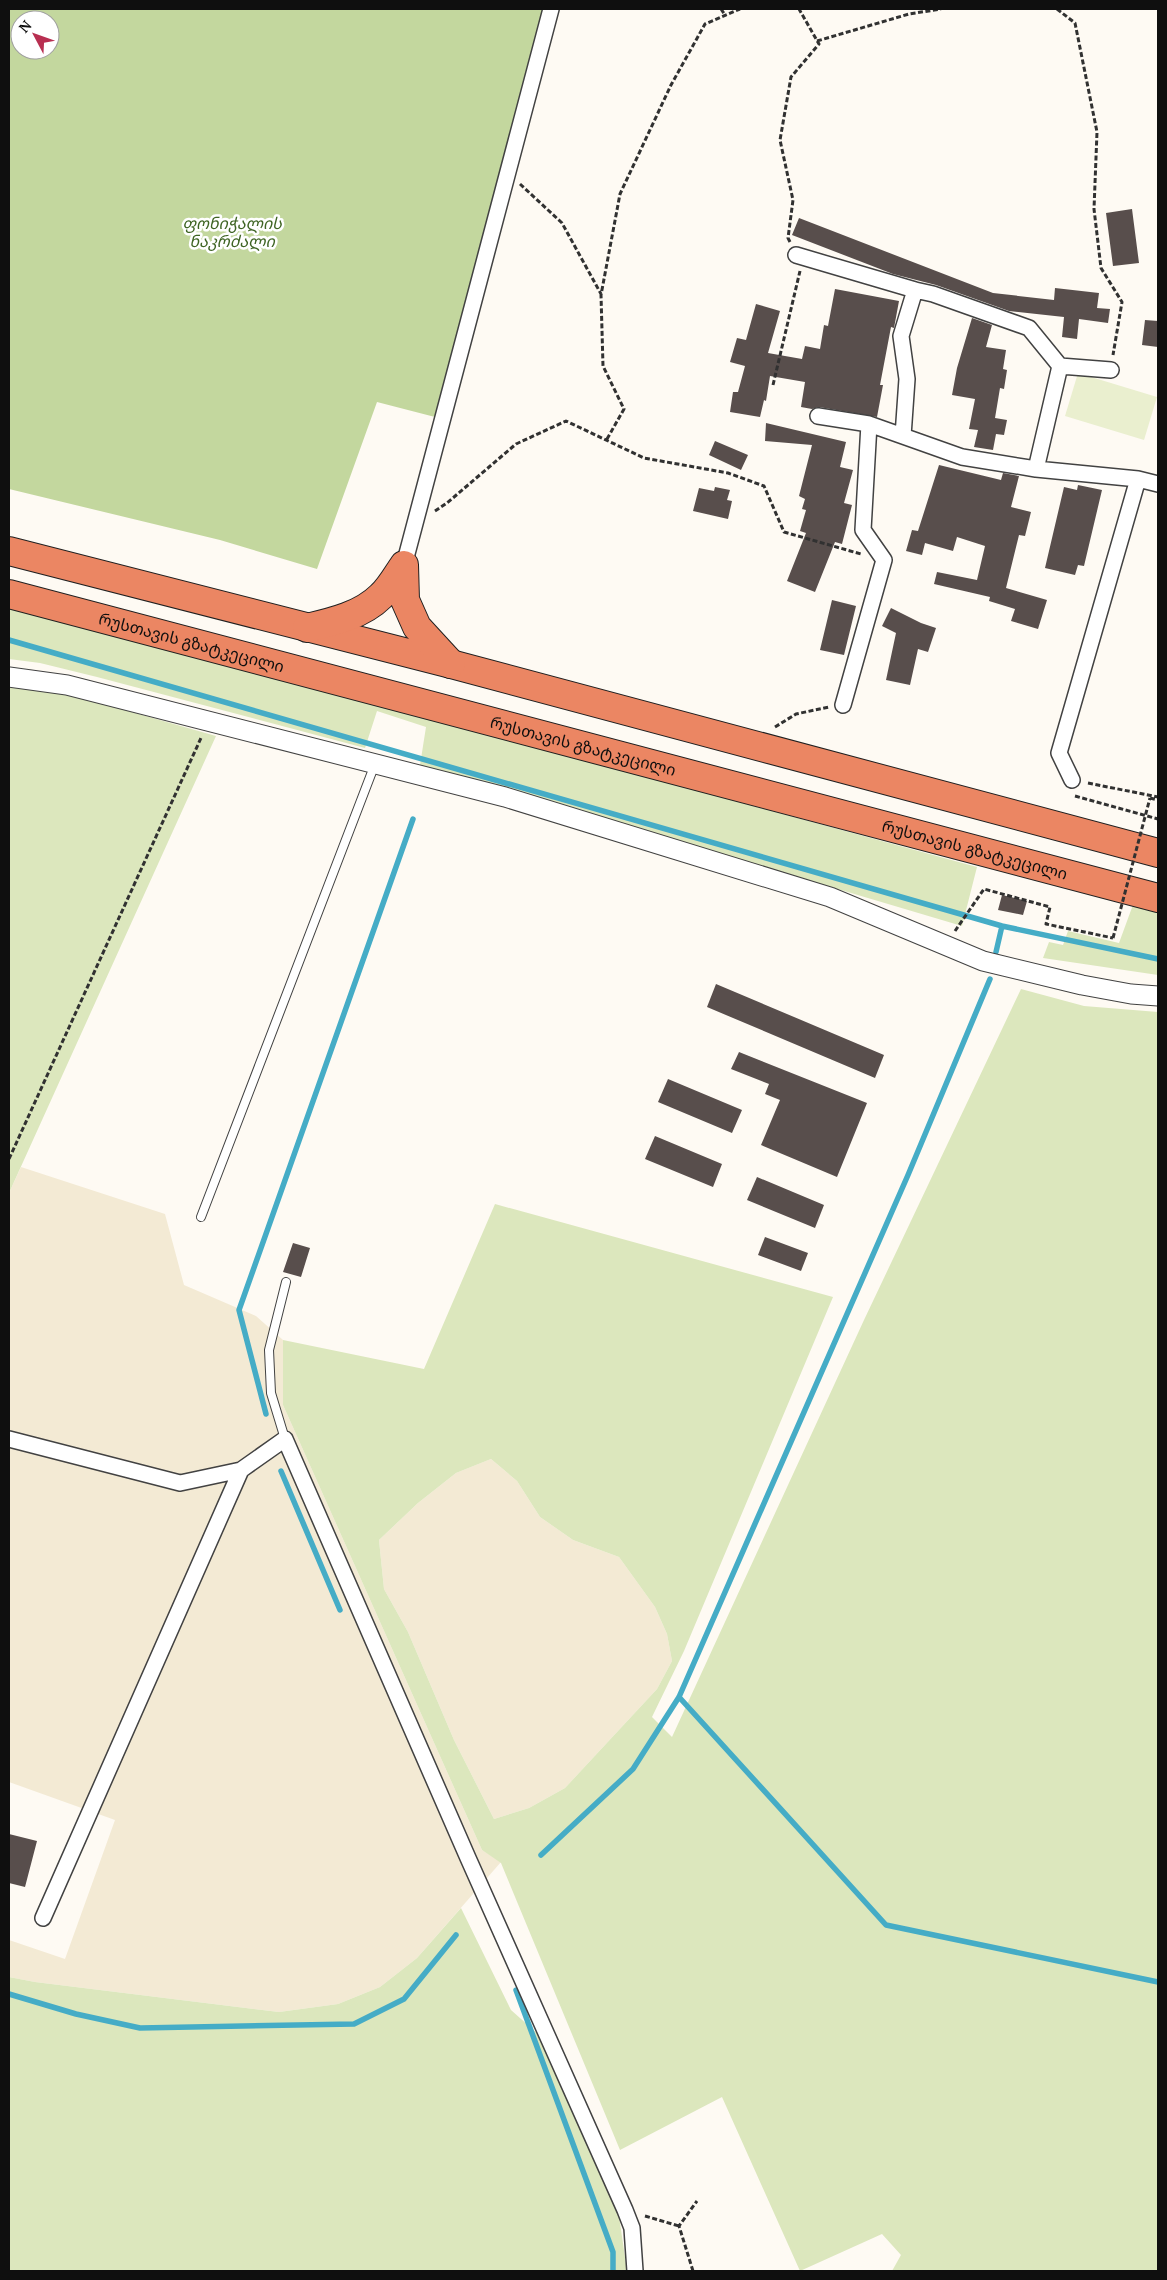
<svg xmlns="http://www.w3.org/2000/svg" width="1167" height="2280" font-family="'PT Serif','Noto Sans Georgian',serif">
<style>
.farmland{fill:#f3ead4}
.green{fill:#dce7bd;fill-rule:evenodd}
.forest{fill:#c3d79e;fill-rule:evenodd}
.pitch{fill:#eaefcf}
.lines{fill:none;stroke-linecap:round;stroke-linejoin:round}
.stream{stroke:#45acc6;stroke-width:5.5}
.building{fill:#584e4c}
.service-casing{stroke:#424242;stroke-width:10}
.minor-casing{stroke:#424242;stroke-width:18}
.tertiary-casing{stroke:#424242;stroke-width:21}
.motorway-casing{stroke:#202020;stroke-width:30}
.path{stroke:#313131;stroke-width:3;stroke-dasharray:5 2.5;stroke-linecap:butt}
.service{stroke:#fff;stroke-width:8}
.minor{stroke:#fff;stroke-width:15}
.tertiary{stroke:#fff;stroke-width:19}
.motorway{stroke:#eb8663;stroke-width:28}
.path-bridge{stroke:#313131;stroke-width:3;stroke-dasharray:5 2.5;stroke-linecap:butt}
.labels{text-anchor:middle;stroke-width:5;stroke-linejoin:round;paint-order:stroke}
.park-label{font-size:16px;font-style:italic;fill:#3e6423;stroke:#fff}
.street-label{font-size:16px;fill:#0f0f0f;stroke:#fff}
</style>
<rect width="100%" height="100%" fill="#fefaf3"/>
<!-- farmland -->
<path class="farmland" d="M21 1167 165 1214 184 1285 256 1316 283 1340V1405L482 1850 501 1862 417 1958 380 1987 338 2004 279 2012 35 1982 9 1977V1940L65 1959 115 1820 9 1782V1193Z
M491 1459 517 1481 540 1517 573 1540 619 1557 655 1607 667 1634 672 1661 657 1689 565 1788 529 1808 494 1819 454 1740 408 1632 384 1589 379 1540 418 1503 456 1473Z"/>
<!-- green -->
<path class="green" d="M9 603 977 867 962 926 420 765 426 727 377 711 365 748 97 677 40 663 9 659Z
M9 687 65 693 216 736 9 1193Z
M1134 902 1158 908V975L1043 958 1049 942 1063 945 1068 931 1119 943Z
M1021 989 1084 1006 1158 1012V2271H892L901 2255 882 2234 800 2271 722 2097 620 2150 501 1863 482 1850 283 1405V1340L424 1369 495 1204 833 1297 684 1651 652 1717 672 1737 864 1320ZM491 1459 517 1481 540 1517 573 1540 619 1557 655 1607 667 1634 672 1661 657 1689 565 1788 529 1808 494 1819 454 1740 408 1632 384 1589 379 1540 418 1503 456 1473Z
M461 1908 511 2010 539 2035 619 2216 627 2271H9V1977L35 1982 279 2012 338 2004 380 1987 417 1958Z"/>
<!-- forest -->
<path class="forest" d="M9 9H544L435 417 377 402 317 569 220 540 9 489ZM20 20H50V50H20Z"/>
<!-- pitch -->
<path class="pitch" d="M1078 373 1157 397 1144 440 1065 416Z"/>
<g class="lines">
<!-- stream -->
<path class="stream" d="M9 640 1002 926 1158 959
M996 952 1002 926
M266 1414 239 1310 413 819
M281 1471 340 1610
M679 1697 886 1925 1158 1982
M541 1855 633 1769 679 1697 908 1175 990 979
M516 1990 613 2252V2271
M9 1994 76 2014 140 2028 354 2024 404 1999 456 1935"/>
</g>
<!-- building -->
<path class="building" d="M1132 209 1139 263 1113 266 1106 213Z
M799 218 993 293 1054 300 1055 288 1099 293 1097 308 1110 309 1108 323 1079 319 1077 339 1062 337 1064 317 1009 311 936 285 893 274 792 235Z
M835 289 899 301 894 328 891 327 880 385H883L877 417 819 407 812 409 801 407 805 382 770 376 766 401 764 400 760 417 730 412 733 392H738L745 366 730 362 737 338 746 340 756 304 780 311 768 353 802 359 805 346 820 349 824 325 828 326Z
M972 318 992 325 986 347 1006 350 1003 369 1007 370 1004 389 1000 388 995 418 1007 420 1004 435 996 434 993 450 974 447 978 430 969 429 975 399 952 395 957 368Z
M1145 320 1158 321V347L1142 345Z
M766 423 846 442 840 467 853 470 844 503 852 505 842 544 835 542 815 592 787 581 806 533 800 531 806 510 802 509 805 499 799 496 812 445 765 441Z
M715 441 748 455 741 470 709 455Z
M939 465 1001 480 1003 473 1019 476 1011 507 1031 512 1025 536 1019 535 1006 588 1047 600 1038 629 1011 621 1015 609 989 601 990 597 934 584 937 572 977 580 985 546 957 537 953 551 925 543 922 555 906 551 912 530 918 531Z
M1078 485 1102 490 1084 566 1078 565 1075 575 1045 568 1064 487 1077 490Z
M715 487 730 490 727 500 732 501 728 519 693 511 699 488 714 491Z
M832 600 856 606 844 655 820 650Z
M891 608 921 623 936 628 928 652 918 649 910 685 886 680 896 633 882 626Z
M1002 895 1027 901 1023 915 998 910Z
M716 984 884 1055 875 1078 707 1007Z
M739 1052 867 1103 837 1177 761 1145 780 1100 765 1094 769 1084 731 1069Z
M668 1079 742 1110 732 1133 658 1102Z
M655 1136 722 1164 713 1187 645 1159Z
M757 1177 824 1205 815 1228 747 1200Z
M765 1237 808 1253 801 1271 758 1255Z
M293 1243 310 1248 301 1277 283 1272Z
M9 1834 37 1841 25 1887 9 1883Z"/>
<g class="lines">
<defs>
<path id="service" d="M201 1217 375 764
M285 1439 271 1393 269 1350 286 1282"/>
<path id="minor" d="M796 255 915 290 933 294 1029 328 1060 366
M1111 370 1060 366 1036 469 1138 479 1158 484
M818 416 869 424 962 457 1036 469
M903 436 907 379 901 336 915 290
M404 565 551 9
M843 705 884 560 863 530 869 424
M1072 780 1059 753 1138 479
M9 1439 180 1483 241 1470 285 1439 468 1858 625 2210 632 2228 635 2271
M43 1918 241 1470"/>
<path id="tertiary" d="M9 677 67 685 505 797 830 897 983 961 1082 985 1131 994 1158 996"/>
<g id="motorway">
<path d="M9 551 451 664 1158 853"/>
<path id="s1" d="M9 594 1158 898"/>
<path d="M307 628C333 622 362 615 381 596 390 588 397 575 404 565L405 600 417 627 451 664"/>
</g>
</defs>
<!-- service casing -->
<use href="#service" class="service-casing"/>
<!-- minor casing -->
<use href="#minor" class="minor-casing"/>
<!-- tertiary casing -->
<use href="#tertiary" class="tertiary-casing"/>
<!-- motorway casing -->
<use href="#motorway" class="motorway-casing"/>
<!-- path -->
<path class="path" d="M721 9 725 15
M1057 9 1075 23 1097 132 1094 209 1101 268 1122 302 1113 355
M817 41 909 14 941 9
M520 184 562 223 601 294
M790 242 788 238 793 200 780 140 791 77 819 44 799 9
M773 385 800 271
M607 439 624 409 603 366 601 295 620 194 671 85 705 24 740 9
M435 511 447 503 516 444 566 421 644 458 728 473 764 486 784 532 861 554
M775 727 796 714 829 707
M1088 783 1158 797
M1075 796 1158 819
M1150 798 1158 800
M955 931 984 889 1050 907 1046 924 1113 938
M9 1159 201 738
M645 2216 679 2226
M693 2271 679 2226 697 2201"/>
<!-- service -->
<use href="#service" class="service"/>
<!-- minor -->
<use href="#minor" class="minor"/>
<!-- tertiary -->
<use href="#tertiary" class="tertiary"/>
<!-- motorway -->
<use href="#motorway" class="motorway"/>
<!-- path-bridge -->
<path class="path-bridge" d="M1113 938 1150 798"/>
</g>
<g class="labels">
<!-- park labels -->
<g class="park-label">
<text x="232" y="229">ფონიჭალის<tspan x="232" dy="18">ნაკრძალი</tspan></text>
</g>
<!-- street labels -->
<g class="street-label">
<text dy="6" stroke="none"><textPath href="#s1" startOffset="189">რუსთავის გზატკეცილი</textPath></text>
<text dy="6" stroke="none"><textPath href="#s1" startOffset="594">რუსთავის გზატკეცილი</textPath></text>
<text dy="6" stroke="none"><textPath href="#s1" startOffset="999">რუსთავის გზატკეცილი</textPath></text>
</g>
</g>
<!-- border -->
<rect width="1167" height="2280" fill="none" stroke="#0f0f0f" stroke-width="20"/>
<!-- north arrow -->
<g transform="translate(35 35) rotate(311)"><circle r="24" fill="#ffffff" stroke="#9f9f9f"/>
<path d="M0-4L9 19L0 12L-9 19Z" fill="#b82f51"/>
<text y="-8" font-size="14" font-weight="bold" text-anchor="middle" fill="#0f0f0f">N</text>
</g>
</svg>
